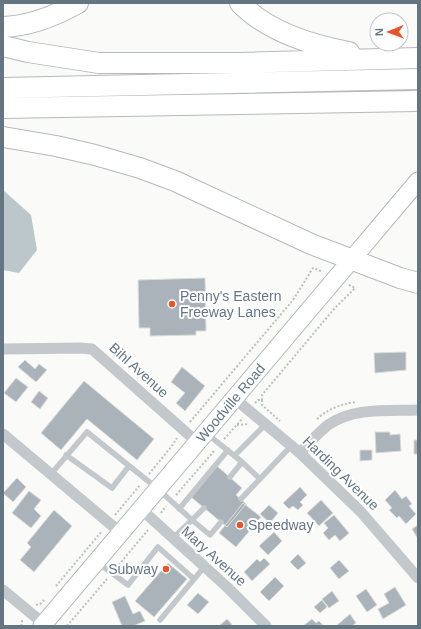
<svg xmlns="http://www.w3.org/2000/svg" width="421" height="629" font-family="Helvetica,sans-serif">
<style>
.water{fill:#bbc7cb}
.building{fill:#aab3b9;stroke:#dcdcda}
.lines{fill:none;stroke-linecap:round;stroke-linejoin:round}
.primary-casing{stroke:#b5babe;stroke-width:19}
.highway-casing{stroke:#b4b9bd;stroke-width:22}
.path{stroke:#bbbfc2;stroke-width:2;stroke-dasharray:2 2;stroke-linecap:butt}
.lane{stroke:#c3c8cc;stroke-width:5.5}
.street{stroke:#c3c8cc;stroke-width:11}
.primary{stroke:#fff;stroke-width:17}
.highway{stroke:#fff;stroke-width:20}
.poi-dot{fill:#e4572e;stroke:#fff;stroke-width:1.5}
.labels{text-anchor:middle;stroke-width:4;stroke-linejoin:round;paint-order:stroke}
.poi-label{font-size:14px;fill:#657683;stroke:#fff;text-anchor:start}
.street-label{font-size:14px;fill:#657683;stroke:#fff}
</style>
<rect width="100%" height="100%" fill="#fafaf8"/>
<!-- water -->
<path class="water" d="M3 190 31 215 37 250 19 273 3 270Z"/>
<!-- building -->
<path class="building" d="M205 278 206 331H196V335L150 336V328H139L138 280Z
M406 352V370L375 373 374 353Z
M25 360 35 369 39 364 47 370 36 382 18 367Z
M182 367 205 386 185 411 176 403 185 393 171 382Z
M16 378 28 387 16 402 4 393Z
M84 381 154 439 137 460 87 419 61 450 41 433Z
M39 391 48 398 40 409 31 402Z
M375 432H390V435L400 434 401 451 376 453Z
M414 440H418V454H414Z
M360 450H372V460L360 461Z
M217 466 242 488 236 495 246 504 227 527 191 497Z
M17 478 26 487 13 502 3 493Z
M300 487 307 495 300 502 303 505 298 510 293 506 289 509 283 503Z
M395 490 402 499 406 496 412 504 409 506 416 514 406 524 399 516 397 518 389 510 392 508 385 500Z
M29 491 41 500 34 509 41 516 31 528 12 513Z
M321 500 333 513 319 526 307 513Z
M243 503 261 517 236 547 219 533Z
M269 505 278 513 270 523 260 514Z
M54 510 72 526 34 572 20 560 31 547 27 543Z
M334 515 349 533 340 541 335 535 329 540 323 533 328 528 324 523Z
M418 525V539L412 529Z
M274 532 282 541 268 555 259 546Z
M298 554 306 563 298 570 290 562Z
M264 558 270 564 252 581 244 572 257 559 260 562Z
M339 560 349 571 339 579 330 568Z
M168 563 187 579 154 617 135 601Z
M275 577 284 586 269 601 260 592Z
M395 587 406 605 383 619 378 609 389 603 384 594Z
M366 589 377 605 367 612 356 596Z
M332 591 339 601 329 608 322 599Z
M198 593 209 602 198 614 187 605Z
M125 596 133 614 140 611 145 621 133 626H122L112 602Z
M322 600 327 607 320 613 314 607Z
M350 614 356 623 352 626H336Z
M227 619 233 626H219Z
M312 619 316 623 319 621 323 625 303 626Z"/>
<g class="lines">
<defs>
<g id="primary">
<path id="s1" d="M42 626 418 181"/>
</g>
<path id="highway" d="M240 3C268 32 311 45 349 52
M3 27C30 26 55 16 78 3
M3 46 28 52 99 63H240L418 58
M3 88 418 79
M3 108 418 101
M3 137 56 146 95 155 140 168 175 181 311 244 400 278 418 283"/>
</defs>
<!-- primary casing -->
<use href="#primary" class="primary-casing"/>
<!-- highway casing -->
<use href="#highway" class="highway-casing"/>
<!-- path -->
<path class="path" d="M262 400V405L280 421
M255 403 258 400H262V395L334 309 355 288 347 284
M317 419C328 409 341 404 356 402
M190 422 293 300 313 268 323 272
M237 425 249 424
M224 439 243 418
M149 474 171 447 177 438
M176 495 215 450
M161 513 166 506
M115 515 140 485
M116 568 148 530
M56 586 102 531
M36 605 40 604 44 600
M21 626 22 624V620
M67 626 107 579"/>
<!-- lane -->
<path class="lane" d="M206 433 242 462 230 477
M66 455 112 488 129 466
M235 455 266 424
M242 462 260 479
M51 474 87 432 158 489 192 520 204 508
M241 499 291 446
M179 509 228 450
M173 538 192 520 210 535 221 522
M98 563 128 585 158 547 194 579
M160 620 205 566"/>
<!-- street -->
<path class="street" d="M3 349 80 348 92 349 197 442
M234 398 300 453 361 512 418 578
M3 434 121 533
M300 453C309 443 318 433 328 425 354 407 388 411 418 410
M141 509 227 587 266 626
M3 590 44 624"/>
<!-- primary -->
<use href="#primary" class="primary"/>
<!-- highway -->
<use href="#highway" class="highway"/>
</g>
<!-- markers -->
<g class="poi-dot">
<circle cx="172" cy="304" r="4"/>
<circle cx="240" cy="525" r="4"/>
<circle cx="166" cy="569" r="4"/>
</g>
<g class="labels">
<!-- poi labels -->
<g class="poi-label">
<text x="180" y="301">Penny's Eastern<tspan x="180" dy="16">Freeway Lanes</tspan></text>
<text x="248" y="530">Speedway</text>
<text x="158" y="574" text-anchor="end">Subway</text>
</g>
<!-- street labels -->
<g class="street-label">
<text transform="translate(139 370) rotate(42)" y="5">Bihl Avenue</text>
<text dy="5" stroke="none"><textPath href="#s1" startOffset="292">Woodville Road</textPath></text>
<text transform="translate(341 473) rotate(44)" y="5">Harding Avenue</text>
<text transform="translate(214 556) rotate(42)" y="5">Mary Avenue</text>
</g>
</g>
<!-- border -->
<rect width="421" height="629" fill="none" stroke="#657683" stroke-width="8"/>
<!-- north arrow -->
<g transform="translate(389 32) rotate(269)"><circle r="19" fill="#ffffff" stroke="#c1c8cd"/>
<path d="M0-3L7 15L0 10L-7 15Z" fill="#e4572e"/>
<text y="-6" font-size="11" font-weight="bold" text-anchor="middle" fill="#657683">N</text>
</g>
</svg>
